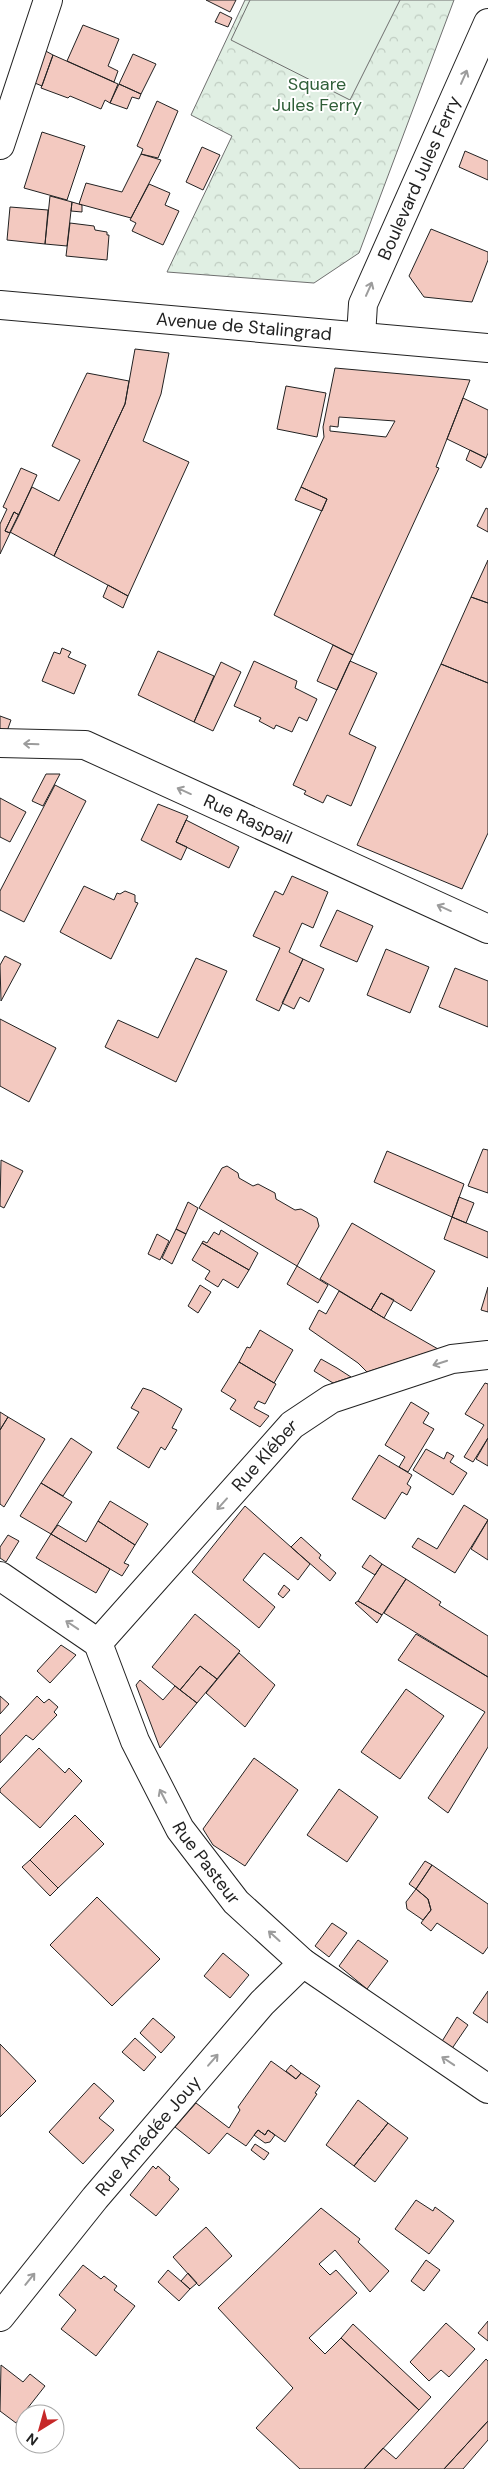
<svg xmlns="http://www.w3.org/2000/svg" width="488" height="2469" font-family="'DM Sans',sans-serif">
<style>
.park{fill:url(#park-crowns);stroke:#6f6f6f}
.pitch{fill:#e0efe3;stroke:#6f6f6f}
.building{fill:#f3c9c0;stroke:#222;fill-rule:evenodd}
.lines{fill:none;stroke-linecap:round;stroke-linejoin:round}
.minor-casing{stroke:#222;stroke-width:30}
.major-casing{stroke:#222;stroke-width:30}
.minor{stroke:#fff;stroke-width:28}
.major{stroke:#fff;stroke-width:28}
.oneway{stroke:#9c9c9c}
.labels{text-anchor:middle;stroke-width:4;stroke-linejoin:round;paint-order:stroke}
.park-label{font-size:18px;fill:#2f5e38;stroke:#fff}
.street-label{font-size:18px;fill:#222;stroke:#fff}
</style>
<defs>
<pattern id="park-crowns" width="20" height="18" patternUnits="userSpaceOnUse" patternTransform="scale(1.25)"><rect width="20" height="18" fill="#e0efe3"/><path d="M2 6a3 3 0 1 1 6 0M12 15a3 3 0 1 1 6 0" fill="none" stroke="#c0cdc2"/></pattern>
</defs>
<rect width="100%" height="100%" fill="#fff"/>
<!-- park -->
<path class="park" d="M245 0H454L359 253 314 283 167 272 232 136 191 115Z"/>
<!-- pitch -->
<path class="pitch" d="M250 0H400L350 100 231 40Z"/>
<!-- building -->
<path class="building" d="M206 0H236L230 12Z
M220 12 232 18 228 27 215 22Z
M83 25 119 39 108 66 118 71 114 82 67 61Z
M42 49 53 55 42 86 30 81Z
M133 54 156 64 141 94 119 84Z
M53 55 118 84 110 103 105 100 101 109 70 96 68 98 41 88Z
M119 84 141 94 139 99 132 97 127 109 110 103Z
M157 101 178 111 158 158 141 154 143 149 137 146Z
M42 132 85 146 67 200 24 188Z
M202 147 220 155 203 190 186 182Z
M465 151 488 161V180L459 167Z
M141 154 161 160 131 218 79 204 86 183 122 192Z
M149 184 170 193 165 205 179 211 163 245 132 231 136 223 130 220Z
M50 196 72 202 67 246 45 244Z
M72 202 82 205V212L71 211Z
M10 207 48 210 45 244 7 240Z
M70 223 94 226 95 230 107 232V235H109L107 260 66 256Z
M431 229 488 252V260L472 302 424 297 409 276Z
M135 349 169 353 161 394 143 441 189 462 128 596 54 556 125 404Z
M335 368 470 380 436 467 439 468 353 655 274 615 327 499 301 487 324 437 323 427ZM339 417 395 421 386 437 330 431V426L338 427Z
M87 373 129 381 125 404 54 556 10 532 32 487 59 501 80 460 52 446Z
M286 386 326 393 317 437 277 429Z
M463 398 488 410V453L486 458 447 439Z
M470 450 486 458 481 468 466 460Z
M21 468 37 475 19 515 14 512 5 531 10 533 0 554V524L7 509 3 507Z
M301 487 327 499 322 511 295 500Z
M486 508 488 509V532L477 526Z
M14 512 19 515 10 533 5 531Z
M488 560V603L471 597Z
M108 585 128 596 123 608 103 597Z
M471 597 488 603V683L441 664Z
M333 645 353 655 337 690 317 681Z
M62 648 71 652 68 657 86 665 74 694 42 681 54 652 60 654Z
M158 651 214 676 194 722 138 695Z
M254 661 297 681 295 688 317 699 307 721 299 717 292 732 276 725 274 729 259 721 261 718 234 706Z
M350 661 377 673 349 734 376 747 351 806 327 795 323 803 304 794 306 791 293 785Z
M221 662 241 672 213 731 194 722Z
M441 664 488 683V833L462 889 357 845Z
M0 716 11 720 6 734H0Z
M46 774H60L43 806 32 801Z
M55 785 86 801 24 922 0 910V891Z
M0 798 26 812 10 842 0 837Z
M158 804 188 816 176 842 187 847 181 860 141 840Z
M186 820 239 847 229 868 176 842Z
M292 876 328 892 313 928 302 923 289 952 303 959 279 1011 256 1000 280 948 253 936 275 891 283 895Z
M84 886 114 900 117 893 120 894 125 891 135 895V902L138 903 111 959 60 932Z
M337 910 373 926 357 962 320 946Z
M386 949 429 967 410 1013 367 995Z
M5 956 21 964 1 1001 0 965Z
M196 958 227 971 176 1082 105 1047 118 1020 158 1038Z
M303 959 324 969 309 1002 300 997 294 1009 282 1003Z
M455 968 488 981V1027L439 1007Z
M0 1019 56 1048 29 1102 0 1086Z
M483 1149 488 1150V1193L468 1186Z
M387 1151 464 1184 452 1217 374 1182Z
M1 1160 23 1171 4 1208 0 1206Z
M227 1166 238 1173 239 1178 253 1186 258 1184 275 1193 276 1199 295 1210 301 1209 317 1218 319 1226 297 1266 199 1208 222 1168Z
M459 1197 474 1203 466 1223 452 1217Z
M188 1202 198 1208 186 1234 176 1229Z
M452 1217 488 1232V1258L444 1239Z
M352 1223 435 1271 411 1311 381 1293 371 1310 320 1279Z
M176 1229 186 1234 172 1264 162 1258Z
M221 1230 258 1253 249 1270 202 1243 203 1241 207 1243 214 1232 219 1235Z
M157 1234 169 1241 160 1260 148 1254Z
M202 1243 249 1270 238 1288 223 1279 218 1287 205 1279 210 1271 192 1260Z
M297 1266 328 1285 318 1303 287 1284Z
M200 1285 211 1292 198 1313 188 1306Z
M488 1287V1312L481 1310Z
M339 1291 384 1318 438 1349 367 1372 358 1363 309 1329 319 1310 326 1314Z
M381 1293 394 1300 384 1318 371 1310Z
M260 1330 293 1350 274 1383 239 1362 247 1347 250 1348Z
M321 1359 337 1368 351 1377 333 1383 314 1371Z
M239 1362 276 1384 265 1404 258 1401 254 1408 269 1416 260 1427 230 1409 236 1400 221 1391Z
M485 1383 488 1384V1438L473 1462 464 1457 484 1425 465 1414Z
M143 1388 152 1391 182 1409 172 1428 177 1430 165 1450 161 1447 149 1468 117 1448 139 1412 131 1408Z
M411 1402 429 1413 423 1423 434 1429 408 1472 399 1467 405 1457 385 1445Z
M0 1412 8 1417 0 1430Z
M8 1417 45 1439 4 1507 0 1504V1430Z
M71 1438 92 1452 63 1496 41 1483Z
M488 1438V1466L476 1459Z
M426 1449 444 1459 447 1452 454 1456 450 1462 467 1473 453 1495 413 1470Z
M379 1455 412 1475 407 1484 411 1487 407 1495 402 1492 385 1519 352 1499Z
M41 1483 72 1502 51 1534 20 1516Z
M110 1501 148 1524 135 1545 98 1521Z
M464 1505 488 1520 455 1573 412 1547 418 1538 437 1549Z
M245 1506 310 1564 298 1580 264 1553 243 1580 275 1607 259 1628 192 1572Z
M488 1520V1560L471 1549Z
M98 1521 135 1545 124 1563 129 1565 122 1576 51 1534 58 1525 86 1542Z
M51 1534 110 1569 96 1593 36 1558Z
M8 1535 19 1541 6 1562 0 1558V1547Z
M301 1537 321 1555 319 1558 336 1573 330 1581 291 1547Z
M370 1555 382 1564 375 1575 362 1567Z
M382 1564 406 1579 382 1615 358 1601Z
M406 1579 441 1602 439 1605 488 1636V1677L384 1613Z
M284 1585 290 1590 283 1598 278 1594Z
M358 1601 382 1615 377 1623 355 1603Z
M195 1614 240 1651 217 1679 200 1666 180 1690 152 1667Z
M416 1634 488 1677V1747L448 1813 428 1798 485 1712 398 1660Z
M61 1645 76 1655 50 1683 37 1671Z
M239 1653 275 1685 245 1727 206 1693Z
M200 1666 217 1679 197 1703 180 1690Z
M140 1680 163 1700 175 1686 197 1703 160 1748 136 1685Z
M406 1689 444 1716 400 1779 361 1752Z
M0 1696 9 1704 0 1714Z
M37 1696 44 1703 49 1699 58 1707 54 1712 57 1715 33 1740 26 1735 0 1763V1736Z
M39 1748 65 1773 69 1768 82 1781 40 1828 0 1792V1789Z
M254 1758 298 1790 245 1866 213 1845 203 1829Z
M339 1789 378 1817 347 1862 307 1835Z
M75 1815 104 1844 58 1888 30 1860Z
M30 1860 58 1888 50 1896 22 1867Z
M425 1861 432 1865 416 1889 409 1884Z
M432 1865 488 1904V1947L483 1954 437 1923 431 1931 421 1923 431 1910 428 1899 416 1889Z
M416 1889 428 1899 431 1910 423 1920 407 1909 406 1902Z
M97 1897 160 1959 112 2006 50 1945Z
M332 1923 347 1933 329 1957 315 1946Z
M358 1940 388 1961 367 1989 339 1966Z
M223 1953 249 1975 230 1998 204 1976Z
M488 1991V2023L473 2013Z
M457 2017 468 2025 451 2050 441 2043Z
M153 2018 175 2037 161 2053 140 2033Z
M135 2038 156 2057 144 2071 122 2052Z
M0 2044 36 2081 0 2117Z
M271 2061 296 2079 301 2073 320 2086 315 2093 317 2094 285 2142 268 2130 265 2135 258 2130 246 2146 227 2133 209 2154 175 2127 196 2103 229 2128 240 2110 238 2107Z
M291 2065 301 2073 296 2079 286 2071Z
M94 2083 114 2101 99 2118 114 2130 83 2164 49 2132Z
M358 2100 388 2123 354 2166 326 2145Z
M388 2123 408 2138 375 2182 354 2166Z
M258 2130 265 2135 268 2130 275 2135 270 2142 265 2143 254 2135Z
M255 2144 269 2153 264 2160 251 2150Z
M153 2166 156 2169 158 2166 170 2177 169 2180 179 2189 156 2216 130 2195Z
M416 2200 433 2211 435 2207 454 2221 429 2254 395 2229Z
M321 2208 360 2239 358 2242 389 2271 370 2292 335 2250 319 2264 330 2275 336 2270 357 2293 309 2338 325 2354 341 2338 419 2410 364 2469H300L256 2428 293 2388 218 2308Z
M206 2227 232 2256 199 2286 173 2257Z
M426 2260 440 2270 424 2291 411 2281Z
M83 2265 101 2279 104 2276 117 2286 114 2290 135 2306 96 2356 61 2329 76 2310 59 2295Z
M168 2270 190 2289 179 2301 158 2282Z
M188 2273 197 2283 190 2289 181 2281Z
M488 2321V2341L478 2333Z
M446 2323 475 2349 449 2377 441 2370 429 2381 410 2362Z
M353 2324 431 2397 419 2410 341 2338Z
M486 2359 488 2361V2421L444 2469H364L383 2448 396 2459Z
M1 2365 23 2382 30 2374 45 2386 16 2423 0 2411Z
M488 2421V2440L463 2469H444Z"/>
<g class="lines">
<defs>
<g id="minor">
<path d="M0 145 48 0"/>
<path id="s1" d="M361 336 363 304 488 23"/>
<path id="s2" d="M0 743 85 745 488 929"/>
<path id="s3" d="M0 1576 98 1643 135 1741 180 1829 236 1902 303 1963 488 2089"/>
<path id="s4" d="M98 1643 292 1425 331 1399 452 1359 488 1355"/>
<path id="s5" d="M0 2317 95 2198 262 2003 303 1963"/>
</g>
<g id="major">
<path id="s6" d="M0 305 488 348"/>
</g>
</defs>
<!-- minor casing -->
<use href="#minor" class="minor-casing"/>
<!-- major casing -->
<use href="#major" class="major-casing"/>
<!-- minor -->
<use href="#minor" class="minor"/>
<!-- major -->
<use href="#major" class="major"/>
</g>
<!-- one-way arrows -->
<defs><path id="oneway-shaft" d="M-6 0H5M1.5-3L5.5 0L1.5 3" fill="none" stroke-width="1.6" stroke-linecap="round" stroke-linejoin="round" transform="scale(1.25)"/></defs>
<g class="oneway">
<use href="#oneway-shaft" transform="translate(464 77) rotate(-66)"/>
<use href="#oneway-shaft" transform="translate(369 289) rotate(-66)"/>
<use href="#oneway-shaft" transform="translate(31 744) rotate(-178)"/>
<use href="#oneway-shaft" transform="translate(184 791) rotate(-156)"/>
<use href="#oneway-shaft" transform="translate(444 908) rotate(-156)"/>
<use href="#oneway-shaft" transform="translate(440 1363) rotate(162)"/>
<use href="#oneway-shaft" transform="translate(222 1504) rotate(132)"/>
<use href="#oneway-shaft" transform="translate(72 1625) rotate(-146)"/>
<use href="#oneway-shaft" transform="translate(163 1796) rotate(-117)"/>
<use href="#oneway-shaft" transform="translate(274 1936) rotate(-138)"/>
<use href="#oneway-shaft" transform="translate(213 2060) rotate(-49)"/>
<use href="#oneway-shaft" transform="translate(448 2061) rotate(-146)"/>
<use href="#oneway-shaft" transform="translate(30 2279) rotate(-51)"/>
</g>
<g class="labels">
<!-- park labels -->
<g class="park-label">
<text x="317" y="90">Square<tspan x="317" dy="21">Jules Ferry</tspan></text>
</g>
<!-- street labels -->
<g class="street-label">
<text dy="6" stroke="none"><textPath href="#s1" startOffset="170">Boulevard Jules Ferry</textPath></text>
<text dy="6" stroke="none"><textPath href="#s6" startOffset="245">Avenue de Stalingrad</textPath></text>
<text dy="6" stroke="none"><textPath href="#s2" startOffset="264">Rue Raspail</textPath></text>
<text dy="6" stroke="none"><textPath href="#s4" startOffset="251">Rue Kléber</textPath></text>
<text dy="6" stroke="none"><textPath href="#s3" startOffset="365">Rue Pasteur</textPath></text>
<text dy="6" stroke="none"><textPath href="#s5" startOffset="234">Rue Amédée Jouy</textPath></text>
</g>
</g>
<!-- north arrow -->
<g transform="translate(40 2429) rotate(217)"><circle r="24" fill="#ffffff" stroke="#a7a7a7"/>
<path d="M0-4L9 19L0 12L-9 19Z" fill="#c62828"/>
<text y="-8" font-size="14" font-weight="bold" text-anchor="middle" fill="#222222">N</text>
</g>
</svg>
